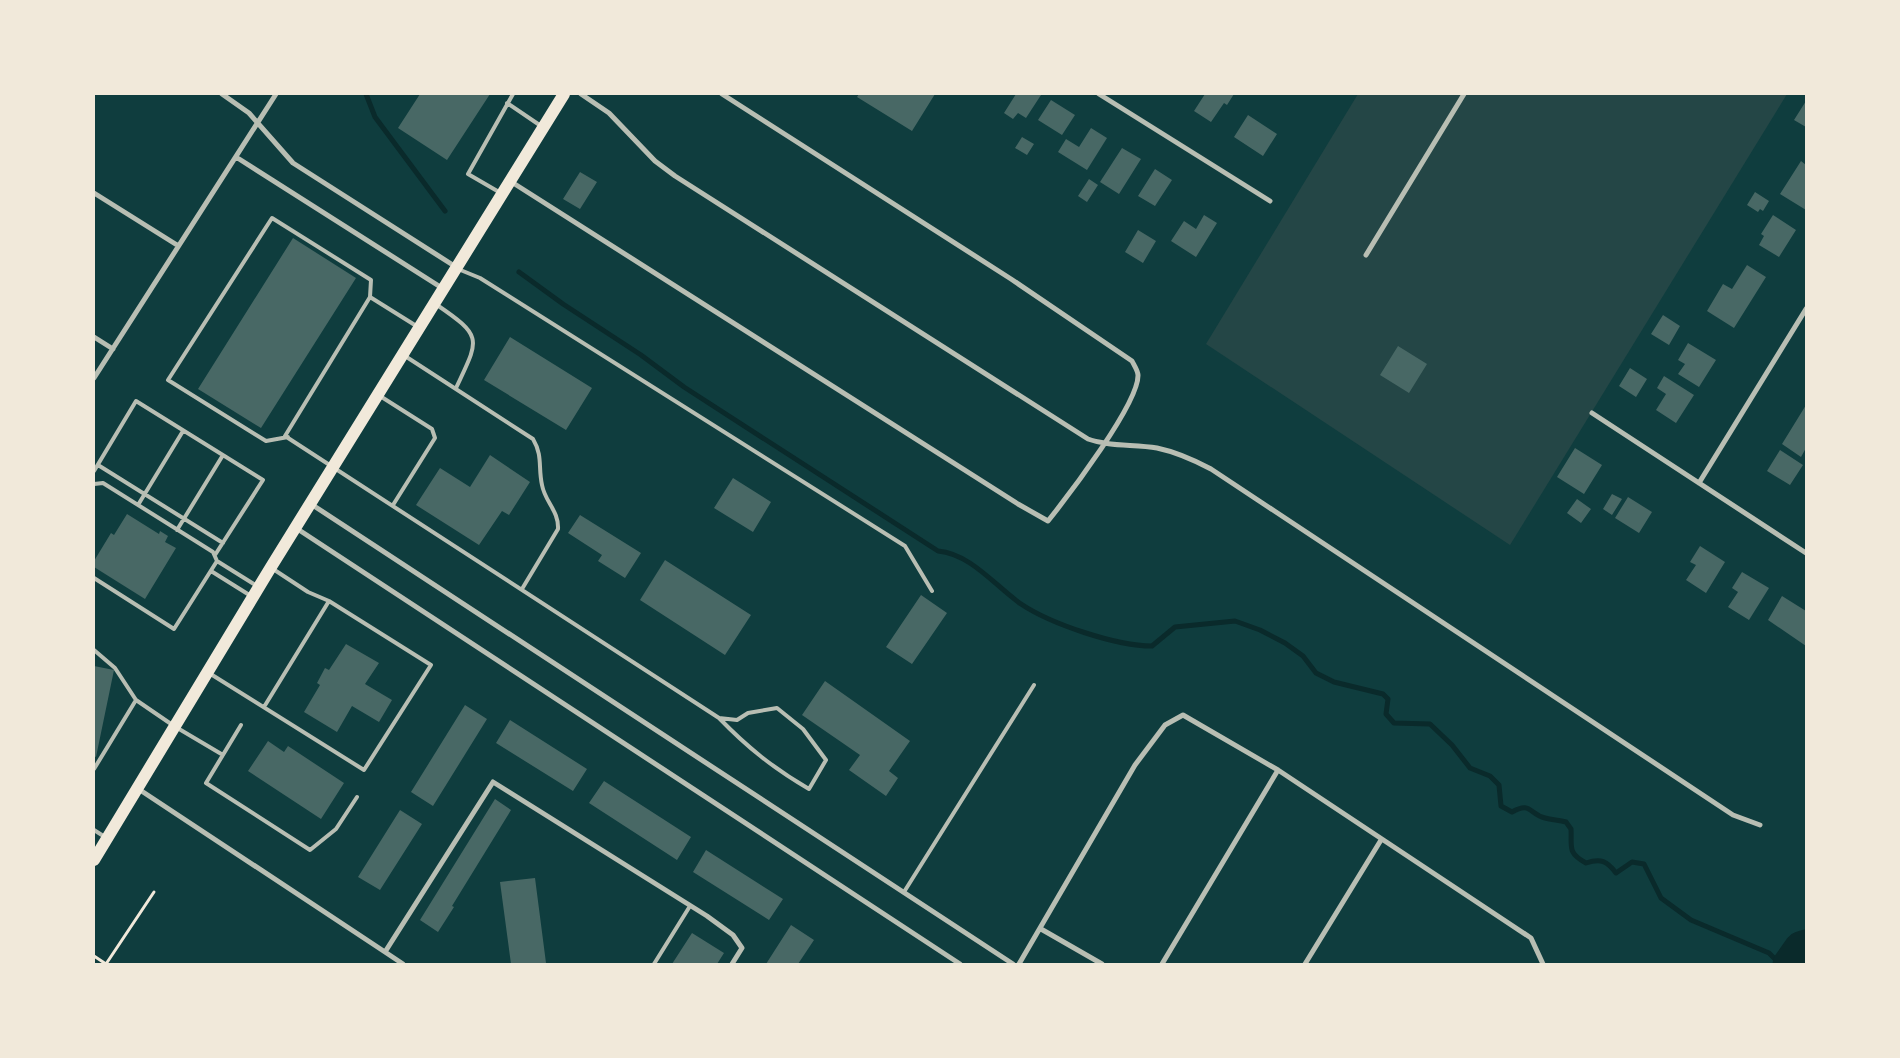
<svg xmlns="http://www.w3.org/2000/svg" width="1900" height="1058" font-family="'Titillium Web',sans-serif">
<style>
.green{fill:#244646}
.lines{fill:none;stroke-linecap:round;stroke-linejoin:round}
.stream{stroke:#0a2a2b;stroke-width:5}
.river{stroke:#0a2a2b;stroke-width:31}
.building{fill:#486865}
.path{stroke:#f1e9da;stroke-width:3}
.service{stroke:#b8beb3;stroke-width:4}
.minor{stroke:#b8beb3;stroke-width:5}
.primary{stroke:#f1e9da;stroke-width:12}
</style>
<rect width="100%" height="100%" fill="#0f3d3e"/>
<!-- green -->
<path class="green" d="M1358 94H1787L1510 545 1206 344Z"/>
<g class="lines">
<!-- stream -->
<path class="stream" d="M366 94 375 117 445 211
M519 272 563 304 641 355 684 387 938 551C971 554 995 586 1021 604 1051 624 1116 646 1152 646L1175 627 1235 621 1260 630 1285 643 1303 656 1316 673 1334 682 1383 694 1388 699 1386 714 1394 723 1430 724 1452 745 1470 768 1490 776 1499 785 1501 806 1512 812C1531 801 1529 814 1545 818 1552 820 1559 820 1566 822L1571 829C1572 847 1567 853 1586 863 1601 858 1607 861 1616 873L1632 862 1644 864 1661 898 1691 920 1769 953 1780 964"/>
<!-- river -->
<path class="river" d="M1788 964 1800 947 1806 945"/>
</g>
<!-- building -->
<path class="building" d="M420 94H490L447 160 398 128Z
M859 94H935L912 131 857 97Z
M1016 94 1041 95 1026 118 1018 113 1013 119 1004 113Z
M1205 94H1234L1227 105 1224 103 1211 122 1194 111Z
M1051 100 1075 115 1062 135 1038 120Z
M1806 101V127L1794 120Z
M1248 115 1277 134 1263 156 1234 137Z
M1091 128 1107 138 1087 170 1058 152 1066 139 1079 147Z
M1022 137 1034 144 1027 155 1015 148Z
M1122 148 1141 159 1119 194 1100 182Z
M1801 161 1806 165V210L1780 194Z
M1155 169 1172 180 1155 206 1138 196Z
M580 172 597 182 580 209 563 199Z
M1089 179 1098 185 1087 202 1078 196Z
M1755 192 1769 201 1763 211 1760 209 1758 212 1747 205Z
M1204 215 1217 223 1196 257 1171 241 1184 221 1196 229Z
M1773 215 1796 230 1779 257 1759 245 1764 236 1761 234Z
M1138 230 1156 241 1143 263 1125 252Z
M293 238 356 278 261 428 198 389Z
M1747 265 1766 277 1734 328 1707 311 1723 284 1732 289Z
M1663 315 1680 326 1669 345 1651 334Z
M510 337 592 388 566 430 484 380Z
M1688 343 1716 360 1699 387 1678 374 1685 364 1678 360Z
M1398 346 1427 364 1409 393 1380 375Z
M1630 368 1647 379 1636 397 1619 386Z
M1664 376 1694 395 1676 423 1656 410 1666 394 1657 388Z
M1806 405V448L1801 457 1782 444Z
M1575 448 1602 465 1584 494 1557 477Z
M1780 450 1803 465 1790 485 1767 471Z
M490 455 530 482 509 515 502 511 479 545 416 505 440 468 470 487Z
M733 478 771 502 753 532 714 508Z
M1612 494 1622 499 1612 515 1603 509Z
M1628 497 1652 512 1639 533 1615 518Z
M1577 499 1591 509 1581 523 1567 513Z
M127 514 159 534 160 531 168 536 165 542 176 548 145 599 94 567V561L111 533 114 535Z
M580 515 641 553 625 578 598 561 602 555 568 533Z
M1700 546 1725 562 1706 593 1686 580 1696 565 1690 562Z
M665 560 751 615 725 655 640 600Z
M1742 572 1769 588 1749 620 1728 607 1738 592 1732 588Z
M921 595 947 613 912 664 886 647Z
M1782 596 1806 611V646L1768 620Z
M346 644 379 663 365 684 392 700 379 722 352 706 337 732 304 712 320 685 317 683 325 668 329 670Z
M94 666 114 670 96 757 94 756Z
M825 681 910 741 889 771 898 778 886 796 849 770 860 755 802 715Z
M465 705 487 719 433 806 411 792Z
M510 720 587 769 573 791 496 743Z
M268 741 284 752 288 746 344 783 321 819 248 771Z
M604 781 691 837 677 860 589 803Z
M495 799 511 810 452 906 454 907 438 932 420 920Z
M400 810 422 824 380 890 358 877Z
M706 850 783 899 769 920 693 872Z
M535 878 546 963 511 964 500 882Z
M791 925 814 940 798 964H766Z
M692 933 724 953 717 964H672Z"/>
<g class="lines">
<!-- path -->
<path class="path" d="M94 956 106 964
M106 964 154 892"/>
<!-- service -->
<path class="service" d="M507 103 541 126
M499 192 468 174 513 94
M458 269 480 278 905 546 932 591
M437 305C484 337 479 339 456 388
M418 327 370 297 285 436 719 718C747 747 773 768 809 789L826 760 803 729 777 708 748 713 737 720 719 718
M405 356 533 439C543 456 538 467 542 485 545 502 559 511 558 529L522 589
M380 396 432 429 435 438 393 505
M288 437 266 441 168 380 272 218 371 280 370 297
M98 465 223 543
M94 471 136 401 263 480 215 555
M94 484 103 483 213 552 217 561 257 586
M138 505 183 431
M177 530 223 455
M211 571 251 596
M94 578 174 629 217 561
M94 650 115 668 136 700 174 726 223 755
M209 673 364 770 431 665 329 601 308 592 273 569
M264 707 329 601
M241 725 206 783 310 850 336 829 357 797
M94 769 136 700
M94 830 105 837
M904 892 1034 685
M654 964 690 906"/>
<!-- minor -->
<path class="minor" d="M222 94 249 113 293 163 456 267
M581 94 609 113 655 161 675 176 1088 439C1110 447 1134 444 1157 448 1176 452 1194 460 1211 469L1733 815 1760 825
M1099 94 1270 201
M236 157 442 288
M510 181 1018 504 1048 521C1068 496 1139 403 1138 375 1138 371 1134 365 1132 361L1011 279 722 94
M94 193 177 245
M1366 255 1464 94
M94 337 113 349
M94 378 276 94
M1592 413 1806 553
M1699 483 1806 309
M311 504 1013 964
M296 528 960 964
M137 788 385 952
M1041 929 1102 964
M403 964 385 952 493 782 707 916 733 935 742 948 732 964
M1019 964 1135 765 1165 725 1183 715 1278 770 1531 938 1543 964
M1162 964 1278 770
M1305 964 1381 840"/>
<!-- primary -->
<path class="primary" d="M94 860 271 567 564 94"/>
</g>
<!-- border -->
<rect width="1900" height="1058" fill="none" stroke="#f1e9da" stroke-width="190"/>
</svg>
